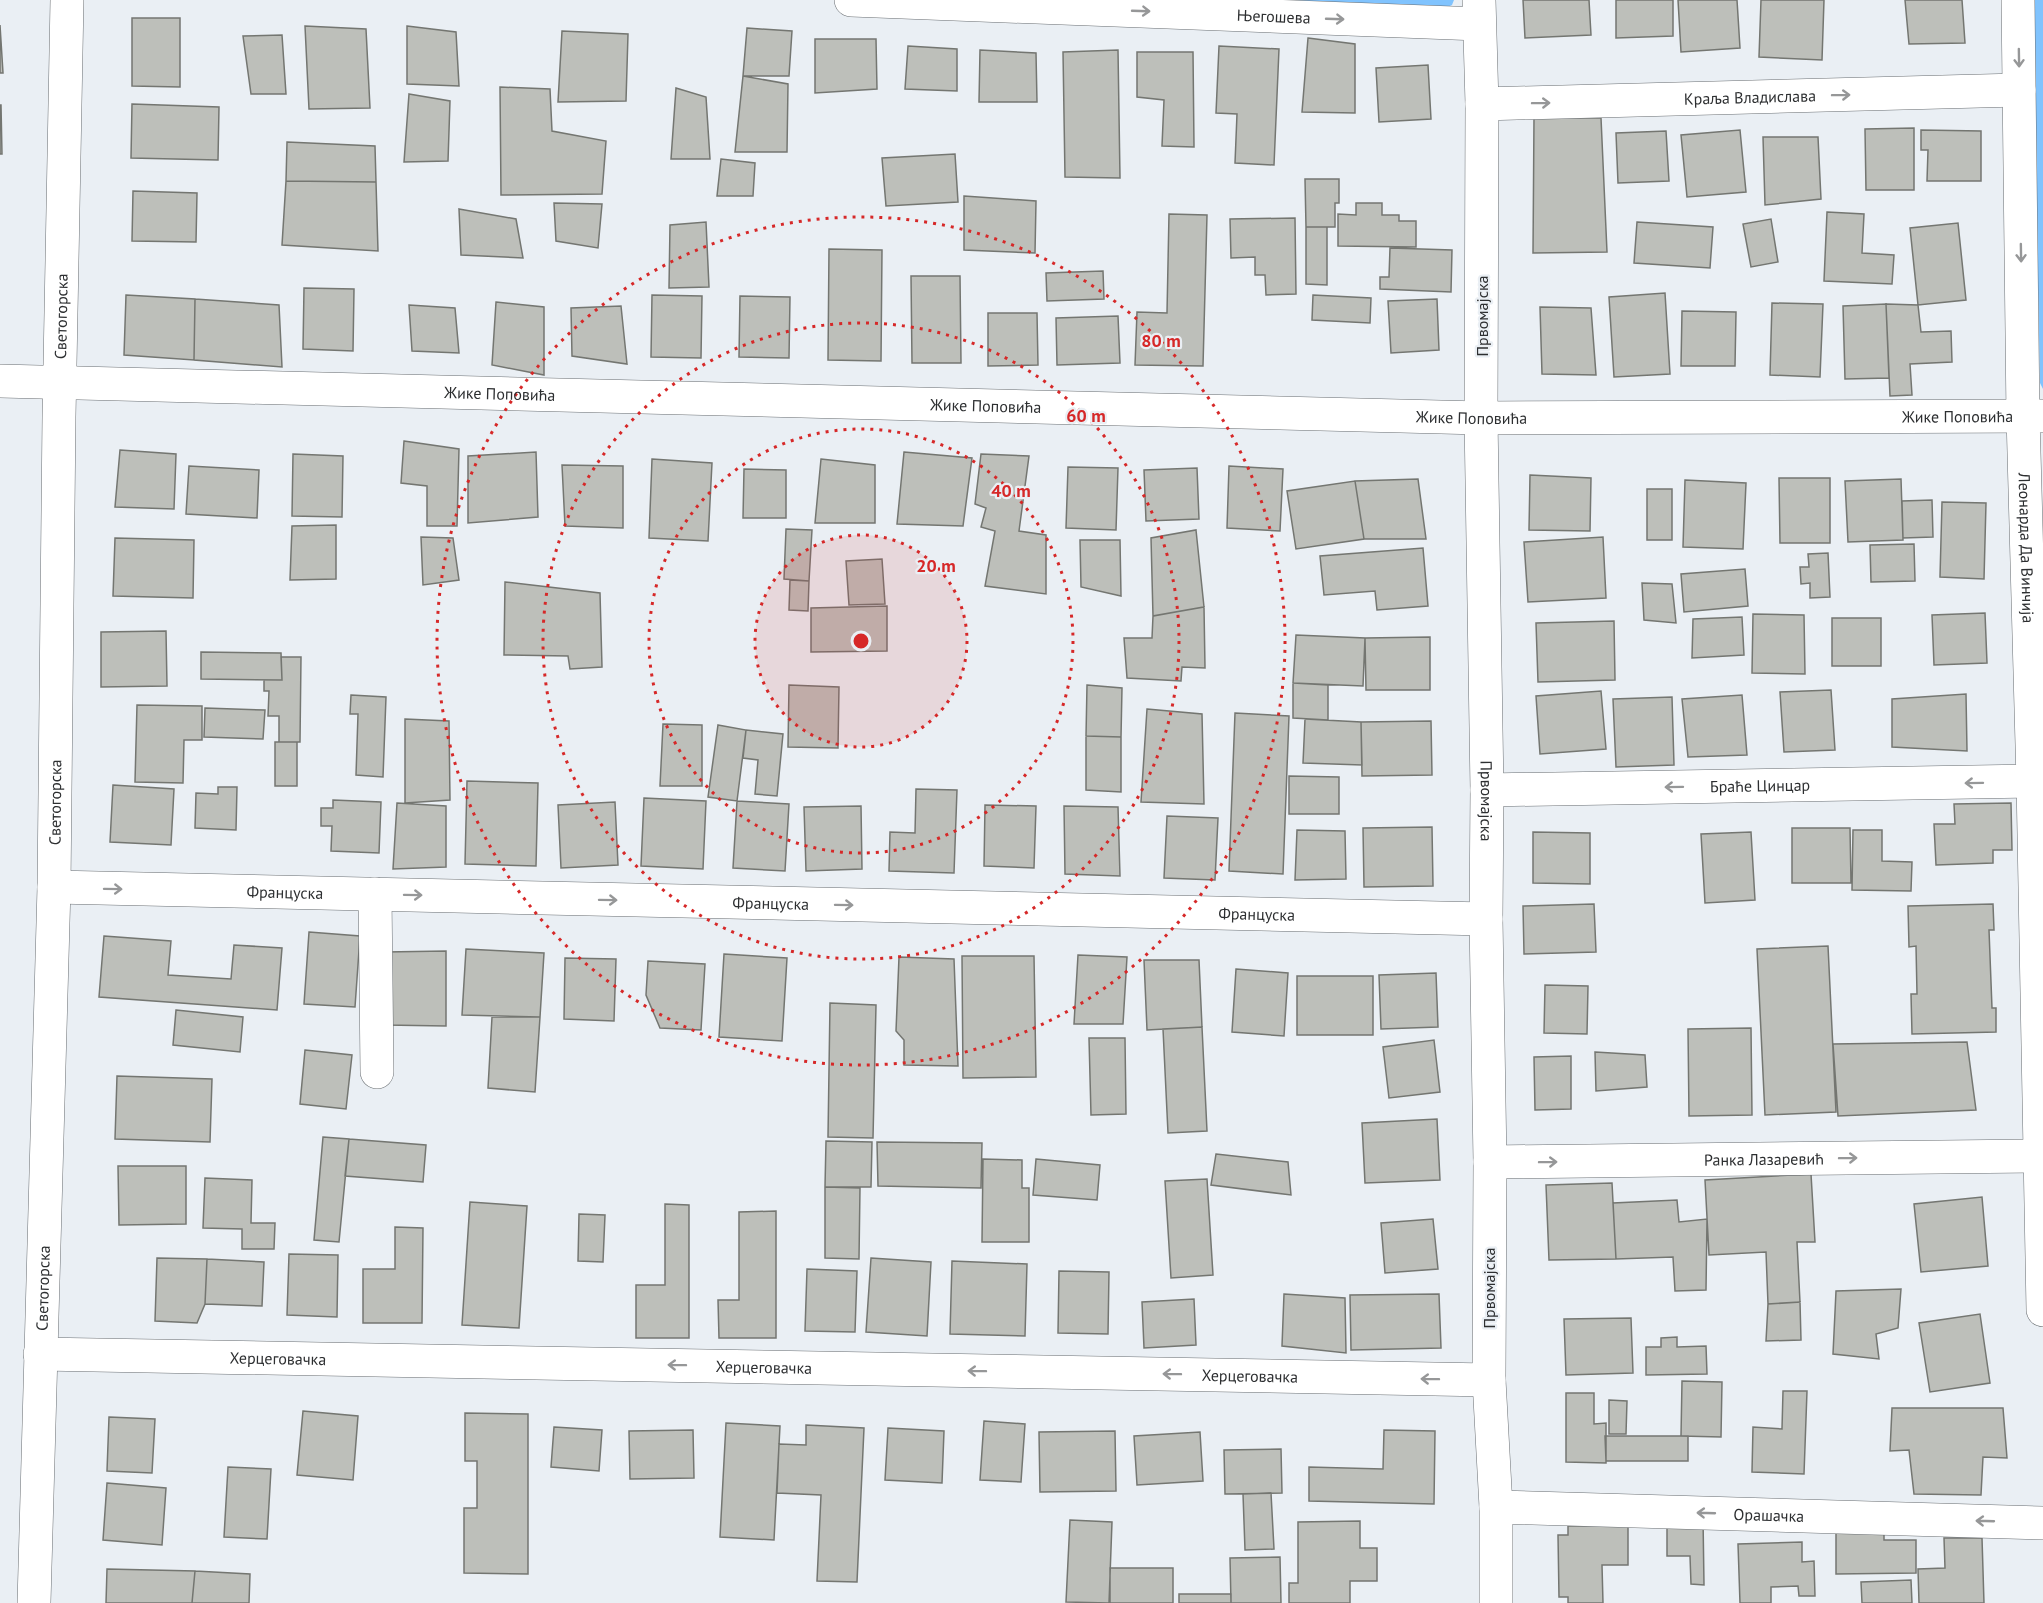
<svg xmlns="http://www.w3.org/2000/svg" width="2043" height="1603" font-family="'PT Sans',sans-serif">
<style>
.green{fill:#80c3fe}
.building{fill:#bdbfba;stroke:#747671;stroke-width:1.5}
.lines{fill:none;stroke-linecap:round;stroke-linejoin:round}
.minor-casing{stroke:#6a6f73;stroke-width:34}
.minor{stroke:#fff;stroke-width:33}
.oneway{stroke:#969798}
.ring{fill:none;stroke:#d62828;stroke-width:3;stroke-dasharray:3 6}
.labels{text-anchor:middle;stroke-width:4.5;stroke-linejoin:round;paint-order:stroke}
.street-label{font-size:16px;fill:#2d2f31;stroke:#eaeff4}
.centre{fill:#d62828;stroke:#eaeff4;stroke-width:3}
.ring-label{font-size:18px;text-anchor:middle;font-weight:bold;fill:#d62828;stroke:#eaeff4;stroke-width:4.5;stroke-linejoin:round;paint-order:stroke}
</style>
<rect width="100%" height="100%" fill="#eaeff4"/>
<!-- green -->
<path class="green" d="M1133 0H1454L1452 5 1443 9Z
M2032 0H2043V389L2040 383Z"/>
<!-- building -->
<path class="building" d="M1523 0H1589L1591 35 1525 38Z
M1616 0H1673V36L1616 38Z
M1678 0H1737L1740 48 1681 52Z
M1761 0H1824L1822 60 1759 57Z
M1905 0H1962L1965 43 1909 44Z
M132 18H180V87L132 86Z
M0 25 3 73H0Z
M305 26 366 29 370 108 309 109Z
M407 26 456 32 459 86 407 84Z
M747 28 792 31 789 76H743Z
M562 31 628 34 626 101 558 102Z
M282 35 286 94H251L243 36Z
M1308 38 1355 44V113L1302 112Z
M815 39H876L877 89 815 93Z
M908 46 957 49V91L905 89Z
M1219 46 1279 49 1274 165 1235 163 1237 114 1216 113Z
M980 50 1036 53 1037 102H979Z
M1118 50 1120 178 1065 177 1063 52Z
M1137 52H1193L1194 147 1162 146 1164 100 1137 97Z
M1428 65 1431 119 1379 122 1376 68Z
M743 76 788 84 787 152H735Z
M500 87 550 89 552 131 606 141 602 194 501 195Z
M676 88 706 97 710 159H671Z
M409 94 450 101 448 161 404 162Z
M132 104 219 107 218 160 131 158Z
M0 105H1L2 154H0Z
M1534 117 1601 118 1607 252 1533 253Z
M1914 128V190H1866L1865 129Z
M1740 130 1746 192 1687 197 1681 135Z
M1921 130 1981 131V181H1927L1928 150H1921Z
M1666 131 1669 181 1618 183 1616 133Z
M1763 137H1818L1821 199 1765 205Z
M287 142 375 146 376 182 286 181Z
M955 154 958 202 886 206 882 158Z
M721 159 755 163 753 196H717Z
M1305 179H1339V203H1335V227H1306Z
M286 181 376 182 378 251 282 245Z
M133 191 197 193 196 242 132 241Z
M964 196 1036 201 1035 253 964 250Z
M554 203 602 204 598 248 556 241Z
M1356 203H1382V215H1399V221H1416V247L1338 246V214L1356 215Z
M459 209 516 219 523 258 461 255Z
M1827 212 1864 214 1862 253 1894 255 1892 284 1824 281Z
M1169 214 1207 215 1203 366 1135 365 1137 312 1167 313Z
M1295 218 1296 294 1266 295 1265 275H1255V257L1231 258 1230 219Z
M1771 219 1778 262 1751 267 1743 224Z
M706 222 709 287 669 288 670 225Z
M1637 222 1713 227 1710 268 1634 263Z
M1958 223 1966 300 1918 305 1910 228Z
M1306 227H1327V285L1306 284Z
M1390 248 1452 250 1451 292 1380 289V277H1389Z
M829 249 882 250 881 361 828 360Z
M1103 271 1104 299 1047 301 1046 273Z
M911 276H960L961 363H912Z
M304 288 354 289 353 351 303 349Z
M1665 293 1670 374 1614 377 1609 297Z
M126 295 195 299 194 360 124 355Z
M652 295 702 296 701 358 651 357Z
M1313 295 1371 298 1370 323 1312 320Z
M740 296 790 297 789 358 739 357Z
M195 299 279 305 282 367 194 360Z
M1437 299 1439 350 1391 353 1388 301Z
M496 302 544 307V375L492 365Z
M1772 303 1823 304 1820 377 1770 375Z
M1886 304 1918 305 1921 332 1951 331 1952 362 1910 364 1912 395 1890 396Z
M1886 304 1889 378 1845 379 1843 306Z
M409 305 455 308 459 353 412 351Z
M621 306 627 364 572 356 571 308Z
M1540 307 1591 308 1596 375 1542 374Z
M1682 311 1736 312 1735 366H1681Z
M988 313H1037L1038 365 988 366Z
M1118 316 1120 363 1057 365 1056 318Z
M404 441 459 449 457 526H427V486L401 483Z
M120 450 176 454 174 509 115 507Z
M536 452 538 517 468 523V456Z
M904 452 972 458 963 526 897 524Z
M293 454 343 456 342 517 292 516Z
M981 454 1029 456 1019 531 1046 535V594L985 586 995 531 981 527 986 508 975 504Z
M652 459 712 463 708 541 649 538Z
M821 459 875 465V523H815Z
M562 465 623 466V528L565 526Z
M189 466 259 470 257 518 186 514Z
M1229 466 1283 469 1280 531 1227 528Z
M1068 467 1118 468 1116 530 1066 528Z
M1197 468 1199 519 1146 521 1144 470Z
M744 469 786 470V518H743Z
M1530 475 1591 478 1590 531 1529 530Z
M1779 478H1830V543H1780Z
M1418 479 1426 539H1364L1355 481Z
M1901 479 1903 540 1848 542 1845 481Z
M1685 480 1746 483 1743 549 1683 547Z
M1355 481 1364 539 1296 549 1287 491Z
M1647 489H1672V540H1647Z
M1932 500 1933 537 1903 538 1902 501Z
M1942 502 1986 503 1984 579 1940 577Z
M336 525V579L290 580 292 526Z
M786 529 812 530 809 581 784 579Z
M1196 530 1204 607 1153 616 1151 538Z
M421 537 453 538 459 580 423 585Z
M1603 537 1606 598 1528 602 1524 542Z
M115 538 194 540 193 598 113 596Z
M1080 540H1120L1121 596 1081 587Z
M1914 544 1915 581 1871 582 1870 545Z
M1423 548 1428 606 1377 610 1375 591 1324 595 1320 556Z
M1828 553 1830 597 1810 598V583L1801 584 1800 567H1809L1808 554Z
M882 559 885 604 849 605 846 561Z
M1745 569 1748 606 1684 612 1681 574Z
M790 580 809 581 808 611 789 610Z
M505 582 600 593 602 667 570 669 568 656 504 655Z
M1642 583 1672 584 1676 623 1644 620Z
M887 606V651L811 652V608Z
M1204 607 1205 668 1182 667 1181 681 1127 678 1124 638H1152L1153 616Z
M1985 613 1987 663 1934 665 1932 615Z
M1753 614 1804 615 1805 674 1752 673Z
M1742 617 1744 655 1692 658 1693 619Z
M1832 618H1881V666H1832Z
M1614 621 1615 680 1538 682 1536 623Z
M166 631 167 686 101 687V632Z
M1296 635 1365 638 1363 686 1293 683Z
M1430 637V690H1366L1365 638Z
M201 652 281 653 282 680 201 679Z
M281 657H301L300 742H279V716H268L269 691H264V680H282Z
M1293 683 1328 685V720L1293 718Z
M789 685 839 687 838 748 788 747Z
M1087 685 1122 688 1121 737 1086 736Z
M1831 690 1835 750 1784 752 1780 692Z
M1601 691 1606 749 1540 754 1536 696Z
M1966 694 1967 751 1892 747V699Z
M351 695 386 697 383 777 356 775 358 714H350Z
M1742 695 1747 755 1688 757 1682 699Z
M1672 697 1674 765 1616 767 1613 699Z
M137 705 202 706V740H184L183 783 135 782Z
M205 708 265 710 263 739 204 737Z
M1147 709 1202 714 1204 804 1141 802Z
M1235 713 1289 716 1283 874 1229 871Z
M405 719 449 721 450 800 405 803Z
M1305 719 1361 722 1362 765 1303 763Z
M1431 721 1432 775 1362 776 1361 722Z
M663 724 702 725V786H660Z
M718 725 746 730 737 801 708 797Z
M746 730 783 734 777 796 755 794 758 760 743 758Z
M1086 736 1121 737V792L1086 790Z
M275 742H297V786H275Z
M1289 776 1339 777V814H1289Z
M467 781 538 783 536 866 465 864Z
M113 785 174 789 171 845 110 842Z
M218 787H237L236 830 195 828 196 793 218 794Z
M916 789 957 790 954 873 889 871 890 832 915 833Z
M644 798 706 801 703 869 641 866Z
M333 800 381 802 379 853 331 851 332 826H321V808H333Z
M737 801 789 804 785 871 733 868Z
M615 802 618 865 561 868 558 805Z
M397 803 446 806V867L393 869Z
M2011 803 2012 850H1993V863L1936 865 1934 824H1955L1954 804Z
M985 805 1036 806 1034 868 984 866Z
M861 806 862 869 806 871 804 807Z
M1064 806 1118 807 1120 876 1065 874Z
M1167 816 1218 818 1215 880 1164 878Z
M1432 827 1433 886 1364 887 1363 828Z
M1792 828H1850L1851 883H1792Z
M1297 830 1345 831 1346 879 1295 880Z
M1853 830H1882V861L1912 862 1911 891 1852 890Z
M1533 832 1590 833V884L1533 883Z
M1751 832 1755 900 1705 903 1701 834Z
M1594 904 1596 952 1524 954 1523 906Z
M1993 904 1994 930H1989L1992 1008H1996V1032L1912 1034 1911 994H1917L1916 946 1909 947 1908 906Z
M309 932 360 936 355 1007 304 1004Z
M104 936 171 941 168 975 231 979 234 945 282 948 277 1010 99 997Z
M1828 946 1836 1112 1765 1115 1757 949Z
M466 949 544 953 540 1017 462 1015Z
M446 951V1026L385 1025V952Z
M724 954 787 958 782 1041 719 1037Z
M1078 955 1127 957 1123 1024H1074Z
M962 956H1034L1036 1077 963 1078Z
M899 957 954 959 958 1066 904 1065V1040L896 1031Z
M565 958 616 959 614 1021 564 1019Z
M1144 960H1199L1202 1027 1147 1030Z
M648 961 705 964 701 1030 660 1028 646 995Z
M1236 969 1288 973 1284 1036 1232 1032Z
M1436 973 1438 1027 1381 1029 1379 975Z
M1297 976H1373V1035H1297Z
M1545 985 1588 986 1587 1034 1544 1033Z
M830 1003 876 1005 873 1138 828 1137Z
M176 1010 243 1017 240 1052 173 1045Z
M492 1017H540L535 1092 488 1088Z
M1202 1027 1207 1131 1168 1133 1163 1029Z
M1751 1028 1752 1115 1689 1116 1688 1029Z
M1089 1038H1125L1126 1114 1091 1115Z
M1434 1040 1440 1092 1389 1098 1383 1047Z
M1967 1042 1976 1110 1838 1116 1833 1044Z
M305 1050 352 1055 346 1109 300 1104Z
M1595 1052 1645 1055 1647 1087 1596 1091Z
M1571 1056V1109L1535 1110 1534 1057Z
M117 1076 212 1079 210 1142 115 1139Z
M1437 1119 1440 1180 1365 1183 1362 1123Z
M323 1137 349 1139 339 1242 314 1240Z
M349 1139 426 1145 423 1182 345 1176Z
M826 1141 872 1142 871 1187H825Z
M877 1142 982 1143 981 1188 878 1186Z
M1216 1154 1288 1162 1291 1195 1211 1185Z
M983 1159 1022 1160V1188H1029V1242H982Z
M1036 1159 1100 1165 1097 1200 1033 1195Z
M118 1166H186V1224L119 1225Z
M1811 1174 1815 1242H1797L1800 1302 1768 1304 1766 1252 1709 1255 1705 1180Z
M205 1178 252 1180 251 1223H275L274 1249H242V1229L203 1228Z
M1207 1179 1213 1275 1171 1278 1165 1181Z
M1612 1183 1616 1259 1549 1260 1546 1185Z
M825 1187 860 1188 859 1259 825 1258Z
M1982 1197 1988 1266 1921 1272 1914 1204Z
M1677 1200 1679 1222 1707 1219 1706 1290 1675 1291 1673 1257 1616 1259 1613 1203Z
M470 1202 527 1206 519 1328 462 1325Z
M665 1204 689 1205V1338H636V1285H665Z
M776 1211V1338H719L718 1300H739V1212Z
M579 1214 605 1215 603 1262 578 1261Z
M1433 1219 1438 1269 1385 1273 1381 1223Z
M395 1227 423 1228 422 1323H363V1269H395Z
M289 1254 338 1255 337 1317 287 1315Z
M157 1258 207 1259 205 1304 197 1323 155 1321Z
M871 1258 931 1262 927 1336 866 1332Z
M207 1259 264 1262 262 1306 205 1304Z
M952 1261 1027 1264 1025 1336 950 1334Z
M807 1269 857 1271 855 1332 805 1331Z
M1059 1271 1109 1272 1108 1334 1058 1333Z
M1901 1289 1898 1328 1876 1334 1879 1359 1833 1354 1836 1291Z
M1284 1294 1345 1298 1346 1353 1282 1346Z
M1439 1294 1441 1348 1351 1350 1350 1295Z
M1194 1299 1196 1345 1144 1348 1142 1302Z
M1800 1302 1801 1340 1766 1341 1768 1304Z
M1980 1314 1990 1383 1930 1392 1919 1323Z
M1631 1318 1633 1373 1566 1375 1564 1319Z
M1677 1337V1347L1706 1346 1707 1374 1646 1375V1347H1661V1338Z
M1682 1381 1722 1382 1721 1437 1681 1436Z
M1783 1391H1807L1804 1474 1752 1472 1753 1427 1782 1429Z
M1566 1393H1594V1424L1606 1423V1463L1566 1462Z
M1609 1400 1627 1401 1626 1434H1609Z
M1892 1408H2003L2007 1458 1983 1457 1981 1495 1914 1494 1909 1450 1890 1451Z
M303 1411 358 1416 353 1480 297 1475Z
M465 1413 528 1414V1574L464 1573V1508H477V1461H465Z
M109 1417 155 1419 152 1473 107 1471Z
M984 1421 1025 1424 1021 1482 980 1480Z
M726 1423 780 1426 774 1540 720 1537Z
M806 1425 864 1428 857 1582 817 1581 821 1495 777 1493 779 1444 806 1445Z
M554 1427 602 1430 599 1471 551 1467Z
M888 1428 944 1431 942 1483 885 1480Z
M693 1430 694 1478 630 1479 629 1431Z
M1384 1430 1435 1431 1434 1504 1309 1501V1467L1383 1469Z
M1115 1431 1116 1491 1040 1492 1039 1432Z
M1200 1432 1203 1481 1137 1485 1134 1436Z
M1605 1436H1688V1461H1606Z
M1281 1449 1282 1493 1225 1494 1224 1450Z
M228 1467 271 1469 267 1539 224 1537Z
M107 1483 166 1488 162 1545 103 1540Z
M1271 1493 1274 1549 1245 1550 1243 1494Z
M1667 1517H1703L1704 1585 1691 1584 1690 1556H1667Z
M1070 1520 1112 1522 1109 1603 1066 1602Z
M1360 1521V1548H1377V1581H1350V1603H1289V1583H1298V1522Z
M1628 1525V1565H1602L1603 1603H1568V1597H1559L1558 1535H1568V1526Z
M1836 1528 1884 1529V1540H1916V1573L1836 1574Z
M1944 1538H1982L1984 1603H1919L1918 1569 1945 1568Z
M1802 1542V1562L1814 1561 1815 1596H1799L1798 1586 1771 1587V1603H1740L1738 1544Z
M1280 1557 1281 1603H1231L1230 1558Z
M1110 1568H1173V1603H1110Z
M107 1569 195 1571 192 1603H106Z
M195 1571 250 1574 249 1603H192Z
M1911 1580 1912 1603H1862L1861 1582Z
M1179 1594H1231V1603H1179Z"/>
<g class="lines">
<defs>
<g id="minor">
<path id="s1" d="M851 0 1479 24"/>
<path id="s2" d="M1479 0 1482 104 1481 418 1487 790 1486 919 1490 1162 1489 1380 1496 1507V1603"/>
<path id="s3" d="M2018 0 2023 416 2033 781 2043 1310"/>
<path id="s4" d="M1482 104 2019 90"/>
<path id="s5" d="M0 381 1481 418 2043 416"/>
<path id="s6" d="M1487 790 2033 781"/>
<path id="s7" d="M54 887 1486 919"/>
<path d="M375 894 377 1072"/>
<path id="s8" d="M1490 1162 2040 1156"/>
<path id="s9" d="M40 1354 1489 1380"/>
<path id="s10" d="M1496 1507 2043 1523"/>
<path id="s11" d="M34 1603 54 887 59 417 67 0"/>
</g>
</defs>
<!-- minor casing -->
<use href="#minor" class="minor-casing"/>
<!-- minor -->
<use href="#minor" class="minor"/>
</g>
<!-- one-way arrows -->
<defs><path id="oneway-shaft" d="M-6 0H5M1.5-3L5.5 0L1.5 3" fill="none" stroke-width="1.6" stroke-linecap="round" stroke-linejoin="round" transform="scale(1.5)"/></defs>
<g class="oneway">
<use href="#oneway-shaft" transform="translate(1141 11) rotate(2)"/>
<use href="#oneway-shaft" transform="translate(1335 19) rotate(2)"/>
<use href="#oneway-shaft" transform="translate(2019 58) rotate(89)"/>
<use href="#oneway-shaft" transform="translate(1841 95) rotate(-1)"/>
<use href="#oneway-shaft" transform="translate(1541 103) rotate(-1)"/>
<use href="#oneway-shaft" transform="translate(2021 253) rotate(89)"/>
<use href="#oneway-shaft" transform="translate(1974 783) rotate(179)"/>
<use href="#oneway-shaft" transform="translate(1674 787) rotate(179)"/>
<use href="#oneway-shaft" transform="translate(113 889) rotate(1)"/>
<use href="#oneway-shaft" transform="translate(413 895) rotate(1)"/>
<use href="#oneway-shaft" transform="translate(608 900) rotate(1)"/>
<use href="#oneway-shaft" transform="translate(844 905) rotate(1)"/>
<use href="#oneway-shaft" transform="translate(1848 1158) rotate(-1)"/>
<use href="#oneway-shaft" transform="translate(1548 1162) rotate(-1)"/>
<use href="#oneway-shaft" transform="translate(677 1365) rotate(-179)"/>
<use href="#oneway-shaft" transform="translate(977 1371) rotate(-179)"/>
<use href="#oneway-shaft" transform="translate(1172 1374) rotate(-179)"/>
<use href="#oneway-shaft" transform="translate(1430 1379) rotate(-179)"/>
<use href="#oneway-shaft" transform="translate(1706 1513) rotate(-178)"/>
<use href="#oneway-shaft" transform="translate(1985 1521) rotate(-178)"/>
</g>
<!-- distance rings -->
<circle cx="861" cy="641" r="106" fill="#d62828" fill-opacity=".12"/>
<g class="ring">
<circle cx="861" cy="641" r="106"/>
<circle cx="861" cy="641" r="212"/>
<circle cx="861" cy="641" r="318"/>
<circle cx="861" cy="641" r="424"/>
</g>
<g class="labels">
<!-- street labels -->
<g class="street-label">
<text dy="6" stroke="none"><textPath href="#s1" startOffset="423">Његошева</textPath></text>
<text dy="6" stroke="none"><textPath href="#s4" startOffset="268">Краља Владислава</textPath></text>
<text dy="6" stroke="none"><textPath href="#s11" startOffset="1287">Светогорска</textPath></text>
<text transform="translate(1482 316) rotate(-90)" y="6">Првомајска</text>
<text dy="6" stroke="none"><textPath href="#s5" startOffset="500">Жике Поповића</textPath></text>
<text dy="6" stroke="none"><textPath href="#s5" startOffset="986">Жике Поповића</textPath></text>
<text dy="6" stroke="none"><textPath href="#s5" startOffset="1958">Жике Поповића</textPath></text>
<text dy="6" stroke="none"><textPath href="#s5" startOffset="1472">Жике Поповића</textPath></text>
<text dy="6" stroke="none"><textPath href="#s3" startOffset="548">Леонарда Да Винчија</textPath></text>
<text dy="6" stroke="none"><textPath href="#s6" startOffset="273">Браће Цинцар</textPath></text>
<text dy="6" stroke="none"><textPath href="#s11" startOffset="801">Светогорска</textPath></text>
<text dy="6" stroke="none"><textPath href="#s2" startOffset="801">Првомајска</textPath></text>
<text dy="6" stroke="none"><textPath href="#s7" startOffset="231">Француска</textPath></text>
<text dy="6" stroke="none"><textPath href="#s7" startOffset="717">Француска</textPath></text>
<text dy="6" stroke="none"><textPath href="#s7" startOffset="1203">Француска</textPath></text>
<text dy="6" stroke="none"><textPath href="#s8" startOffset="274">Ранка Лазаревић</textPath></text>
<text dy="6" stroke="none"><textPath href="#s11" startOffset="315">Светогорска</textPath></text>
<text transform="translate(1489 1288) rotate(-90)" y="6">Првомајска</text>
<text dy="6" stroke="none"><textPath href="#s9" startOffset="238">Херцеговачка</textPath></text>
<text dy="6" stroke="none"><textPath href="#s9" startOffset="724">Херцеговачка</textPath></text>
<text dy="6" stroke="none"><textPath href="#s9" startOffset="1210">Херцеговачка</textPath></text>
<text dy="6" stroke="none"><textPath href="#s10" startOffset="273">Орашачка</textPath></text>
</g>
</g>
<circle cx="861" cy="641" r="9" class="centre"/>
<g class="ring-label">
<text x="1161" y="347">80 m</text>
<text x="1086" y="422">60 m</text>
<text x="1011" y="497">40 m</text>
<text x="936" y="572">20 m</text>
</g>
</svg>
